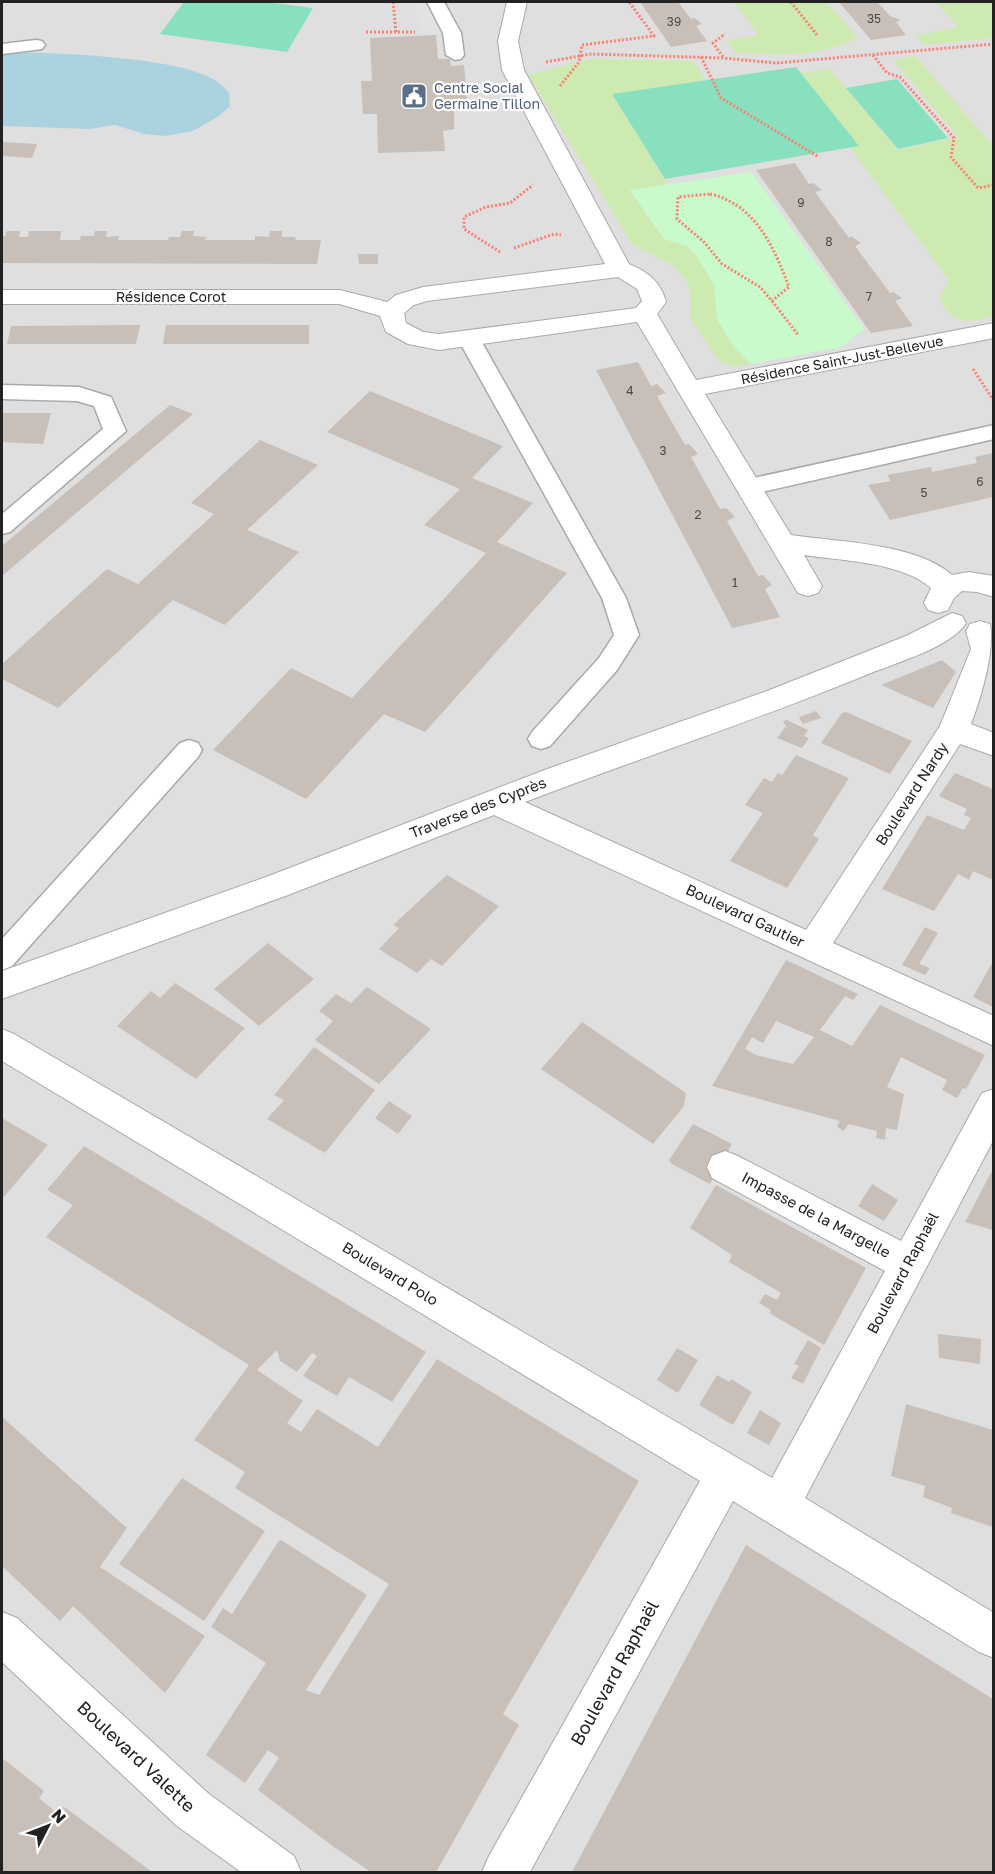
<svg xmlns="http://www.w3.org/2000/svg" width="995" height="1874" font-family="'Golos Text',sans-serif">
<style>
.residential{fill:#e0dfdf}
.grass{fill:#cdebb0}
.park{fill:#c8facc}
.pitch{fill:#88e0be}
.parking{fill:#e2e2e2}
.water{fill:#aad3df}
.building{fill:#c7bfb8;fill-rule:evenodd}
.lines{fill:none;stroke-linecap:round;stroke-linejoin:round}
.service-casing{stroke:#a9a9a9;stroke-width:3}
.minor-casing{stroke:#a9a9a9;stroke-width:2}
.path{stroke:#fa8072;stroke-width:3;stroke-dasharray:2 2;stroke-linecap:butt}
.service{fill:#fff;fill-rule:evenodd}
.minor{fill:#fff;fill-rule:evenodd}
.labels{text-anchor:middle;stroke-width:4.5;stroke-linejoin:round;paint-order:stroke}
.number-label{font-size:12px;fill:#4b4948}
.far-service-label{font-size:14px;fill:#4e5e75;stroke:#fff;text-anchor:start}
.far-street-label{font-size:14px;fill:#222;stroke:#fff}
.street-label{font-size:15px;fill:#222;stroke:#fff}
.near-street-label{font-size:18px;fill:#222;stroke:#fff}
</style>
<rect width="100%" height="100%" fill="#f2efe9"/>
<!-- residential -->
<path class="residential" d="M2 2H993V1872H2Z"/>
<!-- grass -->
<path class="grass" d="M734 2H827L857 37C826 58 772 55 735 52L726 41 758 35Z
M936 2H993V38L924 45 916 36 958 27Z
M915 56 993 146V314C974 327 949 322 939 298L949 280 850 148 859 146 801 73 830 69 898 150 958 137 893 60Z
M590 59 694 61 705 80 613 95 667 184 630 191 664 239 687 246 696 255 714 284 717 319 734 347 751 364 733 367 719 361 690 318 691 302 687 281 672 265 633 245 528 75Z"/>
<!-- park -->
<path class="park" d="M751 172 864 329 842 347 751 364 734 347 717 319 714 284 696 255 687 246 664 239 630 190Z"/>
<!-- pitch -->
<path class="pitch" d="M184 2H266L313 8 287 52 160 34Z
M796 67 859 146 665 179 612 94Z
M897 79 948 138 898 149 846 88Z"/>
<!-- parking -->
<path class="parking" d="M413 2H435L452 33 422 35Z"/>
<!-- water -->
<path class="water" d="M13 52C57 53 182 57 216 81 221 84 225 89 229 93L230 106 219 116 193 131 165 136 144 134 115 125 90 129 2 126V55Z"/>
<!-- building -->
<path class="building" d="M640 2H678L691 19 695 18 702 24 696 26 707 41 671 47Z
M839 2H877L890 16 901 20 896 22 906 35 871 40Z
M436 35 438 59H450L451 66 464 65 468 111H454V129L443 131 445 151 378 153 377 114H363L361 81H372L370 38Z
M2 142 37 144 32 158 2 156Z
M795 163 809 184 813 183 822 190 815 192 849 238 851 236 861 243 855 246 890 293 893 292 902 298 895 301 913 326 871 333 756 170Z
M7 231H20L19 237H28L29 231H61L60 240H80L81 236H94L95 231H107L106 237 119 236 118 240H168L169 237H180L182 231H194L193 236 206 237 205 240H255V236L269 237 270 231H282V237H295L296 240H321L317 264 2 263V236H5Z
M358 254H378V264H359Z
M140 325 136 344H7L11 326Z
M166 325H309V344H163Z
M638 362 651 386 657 384 666 393 657 396 685 445 689 444 698 454 691 457 720 509 726 508 735 517 727 521 758 576 763 575 772 585 765 589 780 617 732 628 596 370Z
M370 391 503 446 472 478 533 503 497 542 567 573 425 732 384 714 306 799 213 750 291 668 352 698 486 553 424 525 460 489 327 432Z
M170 405 193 414 2 576V546Z
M2 413H51L43 444 2 442Z
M260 440 318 465 247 530 299 552 225 625 173 600 58 708 2 679V664L107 569 138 584 214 514 191 503Z
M993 453V497L890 520 868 485 891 481 887 475 931 467 932 472 956 467 977 463 975 457Z
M942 660 956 672 933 708 881 685Z
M816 711 821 718 803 724 799 717Z
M846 712 912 741 890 774 821 743 842 713Z
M787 720 808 730 804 736 809 738 802 748 777 738 785 727 787 728 783 721Z
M796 755 849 778 813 835 819 839 787 888 730 861 763 813 745 805 764 778 772 782 778 773 782 775Z
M955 773 993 789V880L973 871 969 880 958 874 934 911 882 889 927 815 964 830 971 818 964 815 967 809 939 796Z
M447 875 499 906 442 966 431 959 417 973 379 949 399 928 393 925Z
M925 927 938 933 919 964 930 968 925 975 902 965Z
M268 943 314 979 259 1026 214 989Z
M786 960 858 994 853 1000 845 996 820 1030 852 1046 880 1005 985 1055 966 1089 963 1088 957 1098 942 1090 947 1080 901 1057 887 1087 904 1094 897 1130 886 1128 885 1140 876 1138 877 1131 849 1124 843 1131 837 1126 840 1121 712 1086ZM776 1021 814 1037 793 1064 756 1055 745 1049 752 1037 763 1043Z
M993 961V1007L973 997Z
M175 983 245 1028 196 1079 117 1026 151 991 160 998Z
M367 987 431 1029 379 1084 315 1040 333 1021 319 1011 336 994 351 1003Z
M582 1022 686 1093 684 1106 653 1144 541 1069Z
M314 1047 375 1090 325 1153 267 1119 284 1100 274 1095Z
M389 1101 412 1116 398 1134 375 1118Z
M2 1118 48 1145 2 1199Z
M693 1124 732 1144 710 1184 672 1164 669 1160Z
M84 1146 426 1352 392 1402 349 1377 337 1396 303 1376 317 1356 312 1353 297 1372 280 1361 277 1350 257 1370 303 1401 287 1423 301 1432 317 1409 378 1447 437 1359 639 1481 503 1714 519 1725 436 1872H371L334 1847 258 1790 279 1758 268 1750 245 1783 206 1755 266 1663 211 1627 223 1608 232 1614 278 1542 281 1540 367 1595 306 1690 319 1695 389 1584 235 1488 245 1472 194 1440 249 1365 46 1237 73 1205 47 1190Z
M993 1169V1230L965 1222Z
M872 1184 898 1200 884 1221 858 1206Z
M716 1185 866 1268 824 1345 769 1313 771 1310 759 1303 765 1294 777 1300 781 1293 729 1262 732 1255 690 1228Z
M938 1334 981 1339 980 1364 939 1358Z
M808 1340 821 1348 803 1384 791 1378 799 1366 794 1364Z
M677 1348 698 1360 678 1393 657 1380Z
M717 1375 730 1382 731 1379 752 1392 733 1425 699 1405Z
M906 1404 993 1430V1527L951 1513 952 1508 923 1497 925 1486 891 1476Z
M760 1410 781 1423 769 1445 747 1433Z
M2 1417 127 1528 100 1567 205 1636 165 1693 73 1606 60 1621 2 1566Z
M182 1478 265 1531 204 1621 119 1564Z
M746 1545 993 1699V1872H572Z
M2 1758 44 1791 39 1798 57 1813 62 1807 66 1808 152 1872H2Z"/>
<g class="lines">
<defs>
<path id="service" d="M427 2H444L461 33 464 55 461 59 455 60 446 55 443 33Z
M36 40 42 41 45 45 42 49 2 54V44Z
M469 332 477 334 480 339 626 598 639 635 617 670 550 746 541 749 532 746 528 739 532 732 599 658 614 635 602 598 458 339 461 334Z
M2 385 79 387 111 397 126 431 10 532 2 534V514L103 429 94 406 77 401 2 399Z
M994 425V439L749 495 741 492 737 487 741 482 749 479Z
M189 740 198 743 202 750 198 757 12 966 2 970V939L180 743Z"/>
<path id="minor" d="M507 2H527L518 41 524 70 629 264C648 272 661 282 666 302L657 314 696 380 994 323V338L705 394 791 535C838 542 916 543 952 575L969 572 994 576V597L977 592 962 591 954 598 948 610 938 613 928 610 924 603 931 588C902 562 842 561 804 555L822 586 818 593 808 596 798 593 637 322 439 350 408 344 386 332 380 316 339 304H2V290H340L387 302 396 295 423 287 605 264 502 70 498 41ZM618 277 637 289 642 301 636 308 439 334 423 332 406 323 404 313 414 305 427 301Z
M952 613 962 616 966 623C953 646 896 663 871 673 757 720 640 758 525 802L806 930 940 726 971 649 966 631 970 624 980 621 990 624C995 651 981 698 971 724L994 733V756L960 744 833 943 994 1016V1046L494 815 288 895 2 999V971L266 877 550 768 767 691 906 636Z
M2 1029 14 1034 772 1478 885 1271 712 1178 707 1167 712 1156 725 1151 738 1156 901 1241 982 1093 994 1089V1139L805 1498 994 1613V1658L979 1652 733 1501 530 1872H482L489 1856 700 1481 2 1061Z
M2 1612 17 1618 209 1794 294 1856 301 1872H241L177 1826 2 1662Z"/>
</defs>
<!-- service casing -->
<use href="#service" class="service-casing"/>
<!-- minor casing -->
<use href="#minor" class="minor-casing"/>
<!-- path -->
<path class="path" d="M393 2 396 32
M791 2 817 35
M366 32H415
M873 55 887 73 900 77 954 138 951 157 978 188 994 185
M701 57 721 98 819 157
M723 57 713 43 725 34
M546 62 591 54 723 58 776 63 994 44
M560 86 579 62 582 45 654 36 629 2
M710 194C755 204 774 247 789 287L772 301 760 287 722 264 704 242 677 219 678 197Z
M514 248 554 234 561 235
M500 252 464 229V217L486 207 510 203 533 185
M772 301 799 336
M973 369 994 401"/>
<!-- service -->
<use href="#service" class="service"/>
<!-- minor -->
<use href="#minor" class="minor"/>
</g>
<!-- icons -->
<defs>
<symbol id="civic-square" viewBox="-11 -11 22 22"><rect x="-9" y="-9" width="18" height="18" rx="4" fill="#5c6f8a" stroke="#fff"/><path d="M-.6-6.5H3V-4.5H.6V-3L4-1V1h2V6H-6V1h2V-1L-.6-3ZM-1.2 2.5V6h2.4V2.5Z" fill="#fff"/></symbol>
</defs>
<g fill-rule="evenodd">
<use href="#civic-square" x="399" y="81" width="30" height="30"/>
</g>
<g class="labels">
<!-- number labels -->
<g class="number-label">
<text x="874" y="23">35</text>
<text x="674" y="26">39</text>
<text x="801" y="207">9</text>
<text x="829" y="246">8</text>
<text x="869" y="301">7</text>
<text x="630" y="395">4</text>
<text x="663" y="455">3</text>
<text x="980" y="486">6</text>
<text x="924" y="497">5</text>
<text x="698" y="519">2</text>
<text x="735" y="587">1</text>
</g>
<!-- far-service labels -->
<g class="far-service-label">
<text x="434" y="93">Centre Social<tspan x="434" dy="16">Germaine Tillon</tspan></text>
</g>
<!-- far-street labels -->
<g class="far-street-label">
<text x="171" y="302">Résidence Corot</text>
<text transform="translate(842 360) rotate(-11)" y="5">Résidence Saint-Just-Bellevue</text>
</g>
<!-- street labels -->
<g class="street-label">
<text transform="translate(912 794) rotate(-57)" y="5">Boulevard Nardy</text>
<text transform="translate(478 808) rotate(-21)" y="5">Traverse des Cyprès</text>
<text transform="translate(745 916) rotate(25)" y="5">Boulevard Gautier</text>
<text transform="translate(816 1215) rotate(28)" y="5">Impasse de la Margelle</text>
<text transform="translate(903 1273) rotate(-62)" y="5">Boulevard Raphaël</text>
<text transform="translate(390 1274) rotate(31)" y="5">Boulevard Polo</text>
</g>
<!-- near-street labels -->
<g class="near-street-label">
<text transform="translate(615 1673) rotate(-61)" y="6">Boulevard Raphaël</text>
<text transform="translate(136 1757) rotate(43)" y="6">Boulevard Valette</text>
</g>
</g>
<!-- border -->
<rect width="995" height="1874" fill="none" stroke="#222222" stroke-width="6"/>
<!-- north arrow -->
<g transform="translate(48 1826) rotate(48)" stroke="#ffffff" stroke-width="4.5" paint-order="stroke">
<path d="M0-4.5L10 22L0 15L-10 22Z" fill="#222222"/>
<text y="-9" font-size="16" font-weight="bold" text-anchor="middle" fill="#222222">N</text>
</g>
</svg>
